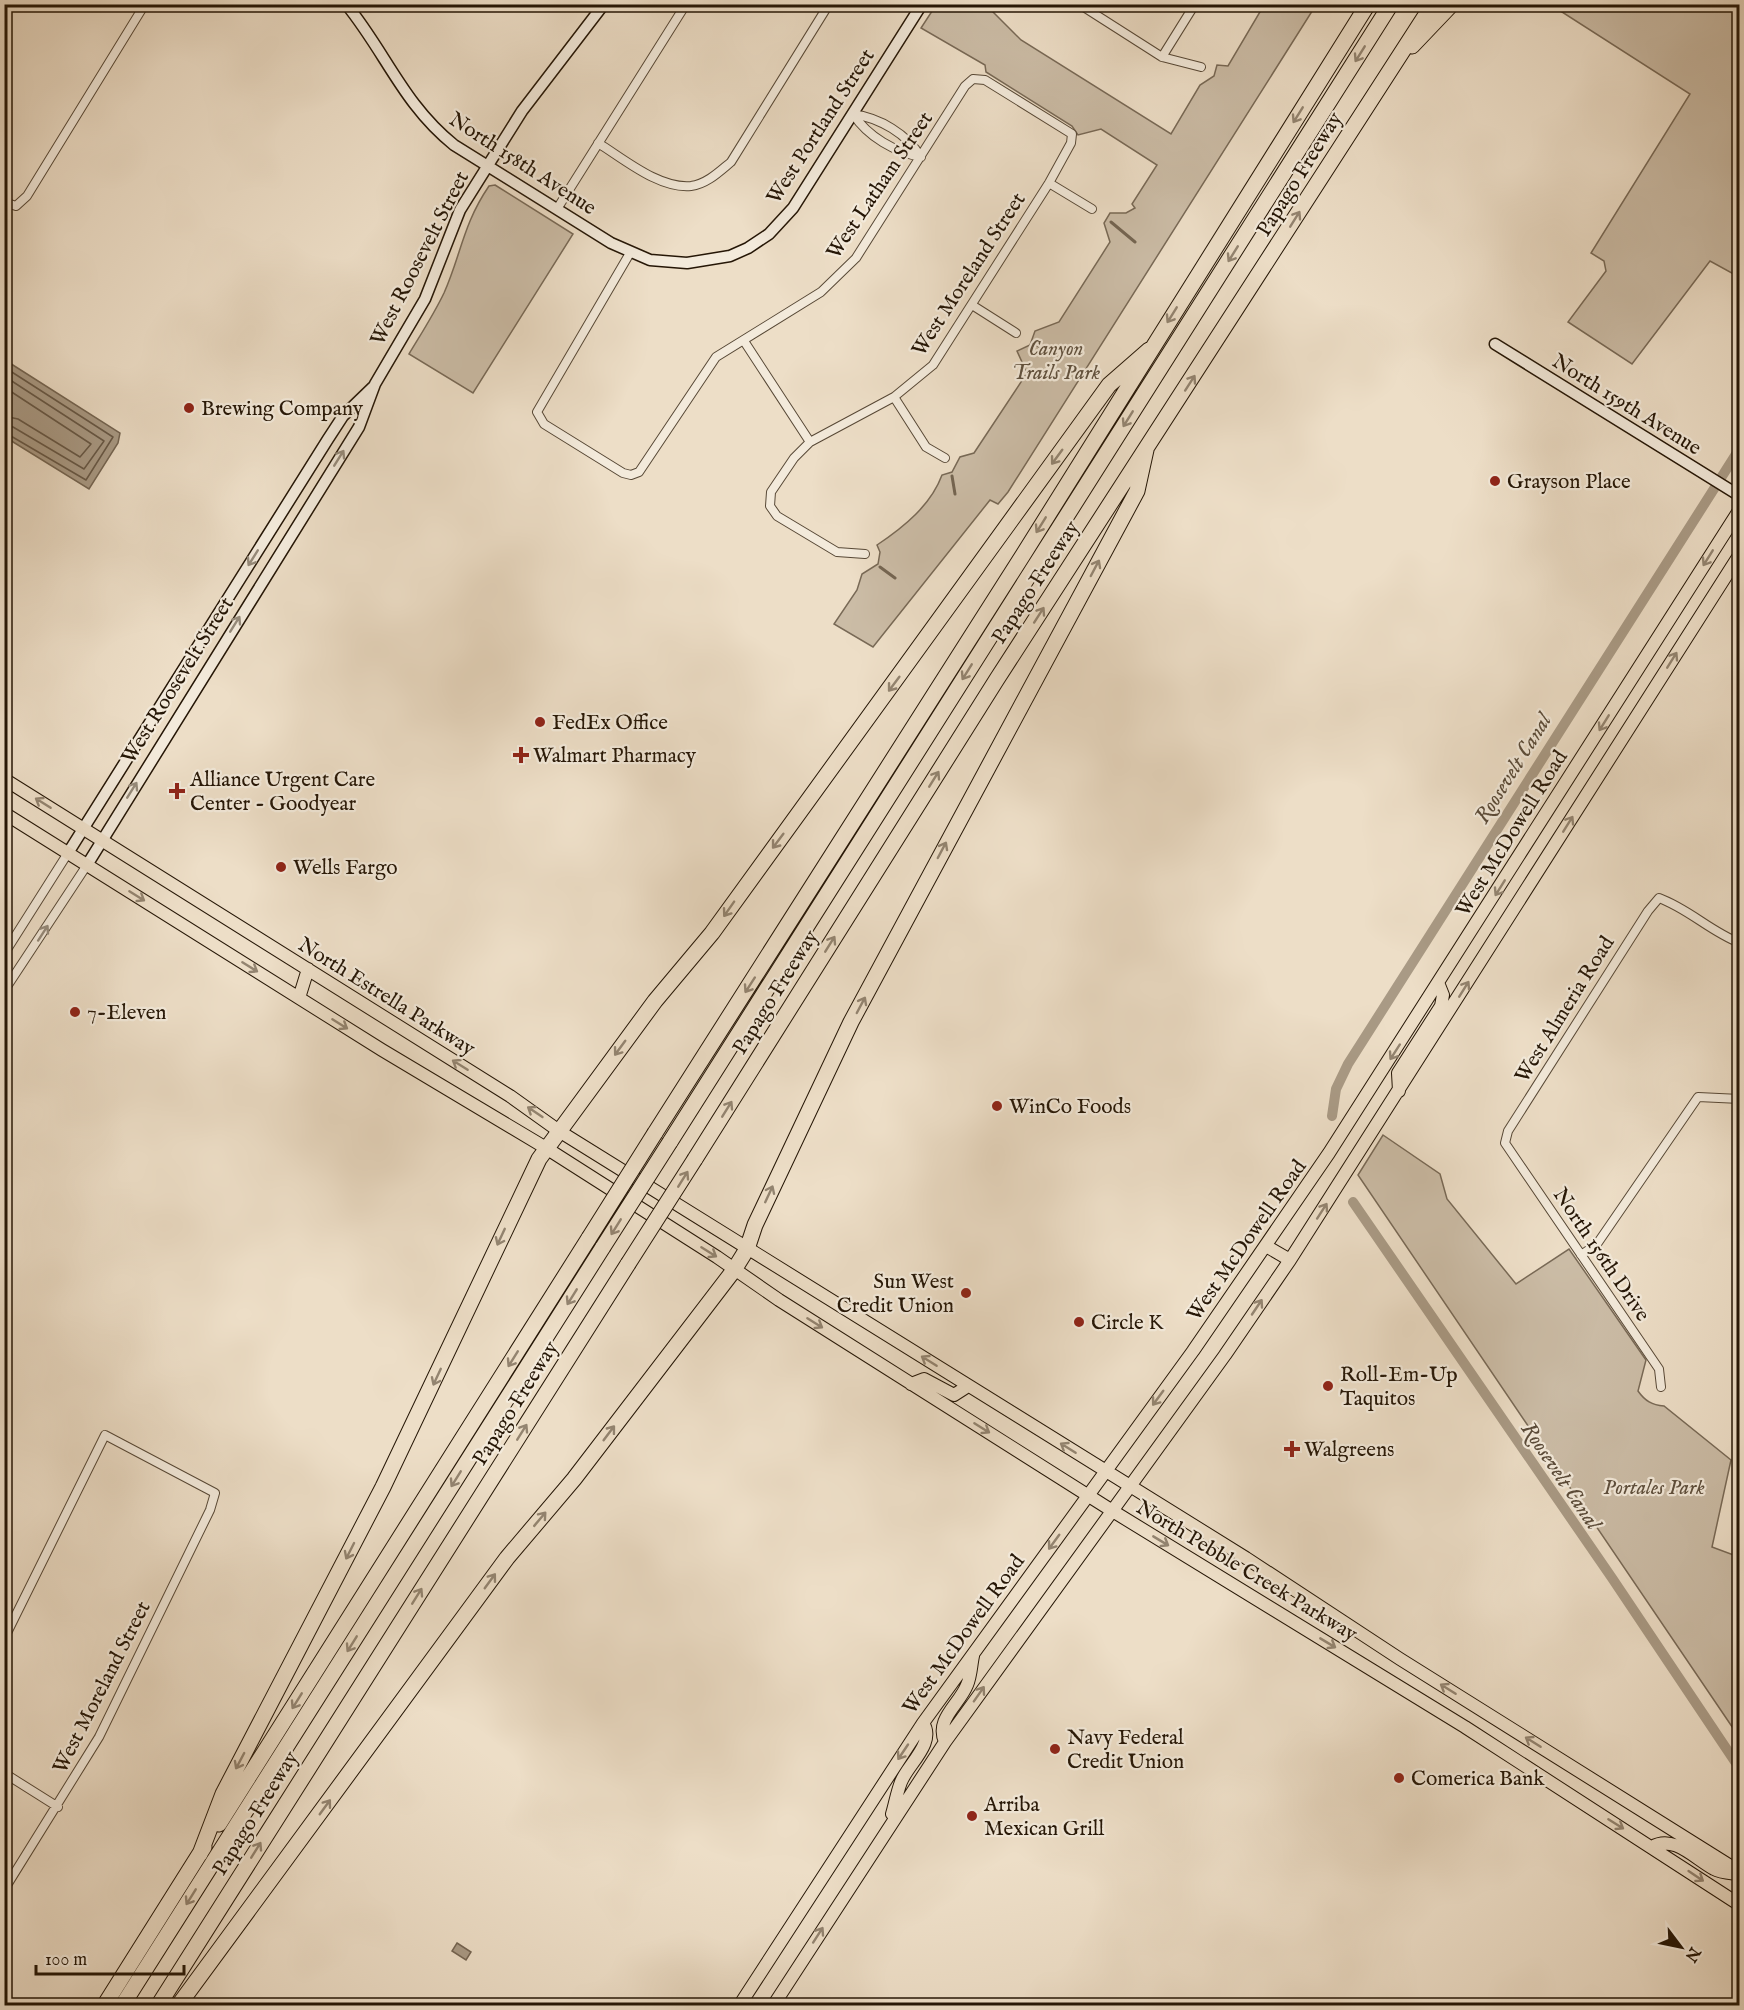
<svg xmlns="http://www.w3.org/2000/svg" width="1744" height="2010" font-family="'IM FELL English',serif">
<style>
.green{fill:#cbbca6;stroke:#786956;stroke-width:1.5}
.water{fill:#a99a85;stroke:#746552;stroke-width:1.5}
.lines{fill:none;stroke-linecap:round;stroke-linejoin:round}
.shore{stroke:#675846;stroke-width:1.5}
.stream{stroke:#746552;stroke-width:3}
.canal{stroke:#a99a85;stroke-width:10}
.street-casing{stroke:#574836;stroke-width:10}
.secondary-casing{stroke:#251606;stroke-width:13}
.primary-casing{stroke:#251606;stroke-width:14}
.highway-casing{stroke:#251606;stroke-width:17}
.street{stroke:#f3eadb;stroke-width:8}
.secondary{stroke:#f3eadb;stroke-width:10}
.primary{stroke:#eddec7;stroke-width:12}
.highway{stroke:#eddec7;stroke-width:15}
.highway-bridge-casing{stroke:#251606;stroke-width:17;stroke-linecap:butt}
.highway-bridge{stroke:#eddec7;stroke-width:15}
.oneway{stroke:#938470}
.oneway2{stroke:#968b7b}
.poi-dot{fill:#8f2418;stroke:#f3eadb;stroke-width:2}
.labels{text-anchor:middle;stroke-width:4.5;stroke-linejoin:round;paint-order:stroke}
.street-label{font-size:21px;fill:#251606;stroke:#f3eadb}
.park-label{font-size:21px;font-style:italic;fill:#5f503e;stroke:#f3eadb}
.poi-label{font-size:21px;fill:#251606;stroke:#f3eadb;text-anchor:start}
.water-label{font-size:22px;font-style:italic;fill:#5a4b39;stroke:#f3eadb}
</style>
<rect width="100%" height="100%" fill="#eddec7"/>
<filter id="stains"><feTurbulence type="fractalNoise" baseFrequency=".00333" numOctaves="4"/><feColorMatrix values="0 0 0 0 .2 0 0 0 0 .09 0 0 0 0 .02 0 0 0 .5 -.17"/></filter>
<radialGradient id="worn" r=".72"><stop offset=".6" stop-color="#630" stop-opacity="0"/><stop offset="1" stop-color="#630" stop-opacity=".3"/></radialGradient>
<!-- green -->
<path class="green" d="M936 5H986L1021 40 1171 134 1200 85 1214 76 1217 65 1228 66 1264 5H1316L1008 492 998 504 990 500 873 647 834 624 857 590 862 574 878 564 880 552 877 545C904 527 931 505 942 475L952 472 960 457 974 453 1027 373 1017 351 1030 345 1035 331 1059 322 1110 242 1104 223 1110 213H1126L1135 208 1132 204 1157 165 1101 129 1078 135 1072 126 986 72 985 65 921 28Z
M1551 5H1739V277L1710 261 1632 364 1568 322 1606 271 1604 261 1591 253 1690 94Z
M495 185 573 234 473 393 409 354C421 334 434 314 444 293 461 255 463 224 489 186Z
M1383 1135 1440 1174 1447 1199 1516 1284 1569 1249 1646 1360 1638 1391C1645 1401 1652 1405 1664 1406L1731 1460 1712 1547 1739 1557V1737L1358 1175Z"/>
<!-- water -->
<path class="water" d="M5 360 120 433 118 443 89 489 5 437Z
M457 1943 471 1952 466 1960 452 1951Z"/>
<g class="lines">
<!-- shore -->
<path class="shore" d="M4 367 113 437 86 480 4 432
M4 376 104 441 84 469 13 427 4 425
M4 387 91 444 80 457 18 419 4 416"/>
<!-- stream -->
<path class="stream" d="M1111 222 1135 242
M1035 344 1052 354
M952 476 955 494
M880 567 895 578"/>
<!-- canal -->
<path class="canal" d="M1332 1116 1336 1089 1348 1064 1740 448
M1353 1202 1612 1578 1740 1769"/>
<defs>
<path id="street" d="M1079 4 1162 57 1201 67
M1162 57 1195 4
M853 114C880 118 907 134 921 157
M853 114C868 137 895 152 921 157
M598 143C624 159 659 189 691 186 707 184 720 171 731 162L829 4
M1049 183 1092 209
M4 202 16 206 27 196 145 4
M557 209 686 4
M630 253 537 412 544 424 623 473 631 475 639 472 716 357 821 292 856 258 965 86 973 79 985 80 1072 134 1071 143 1049 183 933 365 894 397 810 442 794 458 771 492 770 506 777 516 837 552 865 554
M972 305 1016 333
M744 341 810 442
M894 397 926 447 945 458
M4 954 68 853
M4 991 87 865
M1581 1255 1597 1244 1698 1097 1740 1099
M1661 1387 1659 1369 1505 1143 1508 1131 1648 911 1659 898C1689 909 1711 932 1740 943
M4 1639 105 1435 215 1493 210 1510 99 1737 4 1890
M4 1773 58 1807"/>
<path id="secondary" d="M346 4C386 53 403 104 454 145L611 243 650 260 687 263 730 256 748 248 769 234 793 208 922 4
M1495 344 1740 496
M68 853 328 439 343 416 373 387
M87 865 359 427 375 384 425 299 460 210 522 111 604 4"/>
<path id="primary" d="M4 779 510 1096 559 1131 1246 1558 1400 1659 1740 1872
M4 813 382 1050 546 1148 717 1257 779 1300 1111 1510 1465 1727 1740 1905
M299 998 308 969
M1399 1091 1398 1073 1441 1006 1443 995 1439 985
M1266 1246 1290 1260
M911 1384 924 1379 954 1395 968 1386
M945 1742C935 1719 959 1705 967 1685 971 1676 971 1665 973 1656
M892 1814C895 1804 897 1792 901 1782 908 1764 936 1743 923 1723
M1652 1847C1674 1834 1695 1859 1714 1869 1721 1873 1730 1873 1738 1874
M739 2006 923 1723 1193 1351 1329 1153 1740 509
M773 2006 945 1742 1225 1355 1290 1260 1740 554"/>
<path id="highway" d="M1412 46 1452 4
M655 1133 1023 555 1368 4
M670 1142 1391 4
M695 1159 997 679 1433 4
M219 1824 589 1238
M200 1854 223 1794 383 1487 539 1159 655 1001 712 933 1109 385 1149 350
M104 2006 204 1847
M122 2006 603 1247
M158 2006 628 1264
M178 2006 507 1558 574 1479 734 1270 747 1249 755 1225 851 1022 1137 491 1146 450"/>
</defs>
<!-- street casing -->
<use href="#street" class="street-casing"/>
<!-- secondary casing -->
<use href="#secondary" class="secondary-casing"/>
<!-- primary casing -->
<use href="#primary" class="primary-casing"/>
<!-- highway casing -->
<use href="#highway" class="highway-casing"/>
<!-- street -->
<use href="#street" class="street"/>
<!-- secondary -->
<use href="#secondary" class="secondary"/>
<!-- primary -->
<use href="#primary" class="primary"/>
<!-- highway -->
<use href="#highway" class="highway"/>
<defs>
<path id="highway-bridge" d="M589 1238 655 1133
M603 1247 670 1142
M628 1264 695 1159"/>
</defs>
<!-- highway-bridge casing -->
<use href="#highway-bridge" class="highway-bridge-casing"/>
<!-- highway-bridge -->
<use href="#highway-bridge" class="highway-bridge"/>
</g>
<!-- one-way arrows -->
<defs><path id="oneway-shaft" d="M-6 0H5M1.5-3L5.5 0L1.5 3" fill="none" stroke-width="1.6" stroke-linecap="round" stroke-linejoin="round" transform="scale(1.5)"/></defs>
<g class="oneway">
<use href="#oneway-shaft" transform="translate(1360 54) rotate(122)"/>
<use href="#oneway-shaft" transform="translate(1298 115) rotate(122)"/>
<use href="#oneway-shaft" transform="translate(1295 219) rotate(-58)"/>
<use href="#oneway-shaft" transform="translate(1233 254) rotate(122)"/>
<use href="#oneway-shaft" transform="translate(1172 315) rotate(122)"/>
<use href="#oneway-shaft" transform="translate(1190 383) rotate(-57)"/>
<use href="#oneway-shaft" transform="translate(1128 419) rotate(122)"/>
<use href="#oneway-shaft" transform="translate(1057 457) rotate(126)"/>
<use href="#oneway-shaft" transform="translate(1041 525) rotate(122)"/>
<use href="#oneway-shaft" transform="translate(1708 558) rotate(122)"/>
<use href="#oneway-shaft" transform="translate(1095 568) rotate(-62)"/>
<use href="#oneway-shaft" transform="translate(1039 615) rotate(-57)"/>
<use href="#oneway-shaft" transform="translate(1672 660) rotate(-58)"/>
<use href="#oneway-shaft" transform="translate(967 672) rotate(122)"/>
<use href="#oneway-shaft" transform="translate(894 684) rotate(127)"/>
<use href="#oneway-shaft" transform="translate(1604 723) rotate(122)"/>
<use href="#oneway-shaft" transform="translate(934 779) rotate(-58)"/>
<use href="#oneway-shaft" transform="translate(43 803) rotate(-148)"/>
<use href="#oneway-shaft" transform="translate(1568 824) rotate(-58)"/>
<use href="#oneway-shaft" transform="translate(778 841) rotate(127)"/>
<use href="#oneway-shaft" transform="translate(942 850) rotate(-62)"/>
<use href="#oneway-shaft" transform="translate(1500 888) rotate(122)"/>
<use href="#oneway-shaft" transform="translate(137 896) rotate(32)"/>
<use href="#oneway-shaft" transform="translate(729 909) rotate(125)"/>
<use href="#oneway-shaft" transform="translate(830 944) rotate(-58)"/>
<use href="#oneway-shaft" transform="translate(250 967) rotate(32)"/>
<use href="#oneway-shaft" transform="translate(750 985) rotate(123)"/>
<use href="#oneway-shaft" transform="translate(1464 989) rotate(-58)"/>
<use href="#oneway-shaft" transform="translate(861 1005) rotate(-62)"/>
<use href="#oneway-shaft" transform="translate(340 1024) rotate(32)"/>
<use href="#oneway-shaft" transform="translate(620 1048) rotate(126)"/>
<use href="#oneway-shaft" transform="translate(1395 1052) rotate(123)"/>
<use href="#oneway-shaft" transform="translate(460 1065) rotate(-148)"/>
<use href="#oneway-shaft" transform="translate(727 1109) rotate(-58)"/>
<use href="#oneway-shaft" transform="translate(535 1112) rotate(-146)"/>
<use href="#oneway-shaft" transform="translate(683 1179) rotate(-58)"/>
<use href="#oneway-shaft" transform="translate(769 1194) rotate(-65)"/>
<use href="#oneway-shaft" transform="translate(1322 1211) rotate(-57)"/>
<use href="#oneway-shaft" transform="translate(616 1227) rotate(122)"/>
<use href="#oneway-shaft" transform="translate(501 1237) rotate(115)"/>
<use href="#oneway-shaft" transform="translate(709 1252) rotate(32)"/>
<use href="#oneway-shaft" transform="translate(572 1297) rotate(122)"/>
<use href="#oneway-shaft" transform="translate(1257 1307) rotate(-56)"/>
<use href="#oneway-shaft" transform="translate(815 1323) rotate(32)"/>
<use href="#oneway-shaft" transform="translate(513 1359) rotate(122)"/>
<use href="#oneway-shaft" transform="translate(929 1361) rotate(-148)"/>
<use href="#oneway-shaft" transform="translate(437 1377) rotate(115)"/>
<use href="#oneway-shaft" transform="translate(1158 1398) rotate(126)"/>
<use href="#oneway-shaft" transform="translate(982 1428) rotate(32)"/>
<use href="#oneway-shaft" transform="translate(522 1432) rotate(-58)"/>
<use href="#oneway-shaft" transform="translate(609 1433) rotate(-53)"/>
<use href="#oneway-shaft" transform="translate(1068 1448) rotate(-148)"/>
<use href="#oneway-shaft" transform="translate(456 1479) rotate(122)"/>
<use href="#oneway-shaft" transform="translate(540 1519) rotate(-50)"/>
<use href="#oneway-shaft" transform="translate(1161 1541) rotate(31)"/>
<use href="#oneway-shaft" transform="translate(1054 1542) rotate(126)"/>
<use href="#oneway-shaft" transform="translate(350 1551) rotate(117)"/>
<use href="#oneway-shaft" transform="translate(490 1581) rotate(-54)"/>
<use href="#oneway-shaft" transform="translate(417 1596) rotate(-58)"/>
<use href="#oneway-shaft" transform="translate(1328 1643) rotate(31)"/>
<use href="#oneway-shaft" transform="translate(352 1644) rotate(122)"/>
<use href="#oneway-shaft" transform="translate(1448 1689) rotate(-148)"/>
<use href="#oneway-shaft" transform="translate(979 1694) rotate(-55)"/>
<use href="#oneway-shaft" transform="translate(297 1701) rotate(122)"/>
<use href="#oneway-shaft" transform="translate(1533 1742) rotate(-148)"/>
<use href="#oneway-shaft" transform="translate(903 1752) rotate(124)"/>
<use href="#oneway-shaft" transform="translate(240 1761) rotate(118)"/>
<use href="#oneway-shaft" transform="translate(325 1807) rotate(-54)"/>
<use href="#oneway-shaft" transform="translate(1616 1824) rotate(32)"/>
<use href="#oneway-shaft" transform="translate(256 1850) rotate(-58)"/>
<use href="#oneway-shaft" transform="translate(1696 1876) rotate(34)"/>
<use href="#oneway-shaft" transform="translate(191 1897) rotate(122)"/>
<use href="#oneway-shaft" transform="translate(818 1935) rotate(-57)"/>
</g>
<g class="oneway2">
<use href="#oneway-shaft" transform="translate(339 458) rotate(-58)"/>
<use href="#oneway-shaft" transform="translate(253 558) rotate(122)"/>
<use href="#oneway-shaft" transform="translate(235 624) rotate(-58)"/>
<use href="#oneway-shaft" transform="translate(132 790) rotate(-58)"/>
<use href="#oneway-shaft" transform="translate(43 933) rotate(-57)"/>
</g>
<!-- markers -->
<g class="poi-dot">
<circle cx="189" cy="408" r="6"/>
<circle cx="1495" cy="481" r="6"/>
<circle cx="540" cy="722" r="6"/>
<path d="M518 746h6v6h6v6h-6v6h-6v-6h-6v-6h6z"/>
<path d="M174 782h6v6h6v6h-6v6h-6v-6h-6v-6h6z"/>
<circle cx="281" cy="867" r="6"/>
<circle cx="75" cy="1012" r="6"/>
<circle cx="997" cy="1106" r="6"/>
<circle cx="966" cy="1293" r="6"/>
<circle cx="1079" cy="1322" r="6"/>
<circle cx="1328" cy="1386" r="6"/>
<path d="M1289 1440h6v6h6v6h-6v6h-6v-6h-6v-6h6z"/>
<circle cx="1055" cy="1749" r="6"/>
<circle cx="1399" cy="1778" r="6"/>
<circle cx="972" cy="1816" r="6"/>
</g>
<g class="labels">
<!-- street labels -->
<g class="street-label">
<text transform="translate(820 126) rotate(-57)" y="7">West Portland Street</text>
<text transform="translate(523 163) rotate(33)" y="7">North 158th Avenue</text>
<text transform="translate(1299 174) rotate(-58)" y="7">Papago Freeway</text>
<text transform="translate(879 185) rotate(-56)" y="7">West Latham Street</text>
<text transform="translate(419 258) rotate(-63)" y="7">West Roosevelt Street</text>
<text transform="translate(968 274) rotate(-57)" y="7">West Moreland Street</text>
<text transform="translate(1627 404) rotate(32)" y="7">North 159th Avenue</text>
<text transform="translate(1035 582) rotate(-57)" y="7">Papago Freeway</text>
<text transform="translate(177 680) rotate(-58)" y="7">West Roosevelt Street</text>
<text transform="translate(1511 833) rotate(-58)" y="7">West McDowell Road</text>
<text transform="translate(775 992) rotate(-58)" y="7">Papago Freeway</text>
<text transform="translate(387 996) rotate(32)" y="7">North Estrella Parkway</text>
<text transform="translate(1564 1009) rotate(-58)" y="7">West Almeria Road</text>
<text transform="translate(1246 1240) rotate(-55)" y="7">West McDowell Road</text>
<text transform="translate(1602 1254) rotate(56)" y="7">North 156th Drive</text>
<text transform="translate(515 1403) rotate(-58)" y="7">Papago Freeway</text>
<text transform="translate(1247 1570) rotate(31)" y="7">North Pebble Creek Parkway</text>
<text transform="translate(963 1634) rotate(-54)" y="7">West McDowell Road</text>
<text transform="translate(101 1687) rotate(-63)" y="7">West Moreland Street</text>
<text transform="translate(255 1813) rotate(-58)" y="7">Papago Freeway</text>
</g>
<!-- park labels -->
<g class="park-label">
<text x="1056" y="355">Canyon<tspan x="1056" dy="24">Trails Park</tspan></text>
<text x="1654" y="1494">Portales Park</text>
</g>
<!-- poi labels -->
<g class="poi-label">
<text x="201" y="415">Brewing Company</text>
<text x="1507" y="488">Grayson Place</text>
<text x="552" y="729">FedEx Office</text>
<text x="533" y="762">Walmart Pharmacy</text>
<text x="190" y="786">Alliance Urgent Care<tspan x="190" dy="24">Center - Goodyear</tspan></text>
<text x="293" y="874">Wells Fargo</text>
<text x="87" y="1019">7-Eleven</text>
<text x="1009" y="1113">WinCo Foods</text>
<text x="954" y="1288" text-anchor="end">Sun West<tspan x="954" dy="24">Credit Union</tspan></text>
<text x="1091" y="1329">Circle K</text>
<text x="1340" y="1381">Roll-Em-Up<tspan x="1340" dy="24">Taquitos</tspan></text>
<text x="1304" y="1456">Walgreens</text>
<text x="1067" y="1744">Navy Federal<tspan x="1067" dy="24">Credit Union</tspan></text>
<text x="1411" y="1785">Comerica Bank</text>
<text x="984" y="1811">Arriba<tspan x="984" dy="24">Mexican Grill</tspan></text>
</g>
<!-- water labels -->
<g class="water-label">
<text transform="translate(1512 768) rotate(-58)" y="8">Roosevelt Canal</text>
<text transform="translate(1562 1475) rotate(56)" y="8">Roosevelt Canal</text>
</g>
</g>
<!-- margin -->
<rect width="1744" height="2010" fill="none" stroke="#eddec7" stroke-width="24"/>
<rect x="6" y="6" width="1732" height="1998" fill="none" stroke="#251606" stroke-width="3"/>
<rect x="12" y="12" width="1720" height="1986" fill="none" stroke="#251606" stroke-width="1.5"/>
<!-- north arrow -->
<g transform="translate(1681 1947) rotate(122)" stroke="#f3eadb" stroke-width="4.5" paint-order="stroke">
<path d="M0-4.5L10 22L0 15L-10 22Z" fill="#251606"/>
<text y="-9" font-size="16" font-weight="bold" text-anchor="middle" fill="#251606">N</text>
</g>
<!-- scale -->
<path d="M36 1965v9h148v-9" fill="none" stroke="#251606" stroke-width="3"/>
<text x="45" y="1965" font-size="18" fill="#251606" stroke="#f3eadb" stroke-width="4.5" paint-order="stroke">100 m</text>
<rect width="100%" height="100%" filter="url(#stains)"/>
<rect width="100%" height="100%" fill="url(#worn)"/>
</svg>
